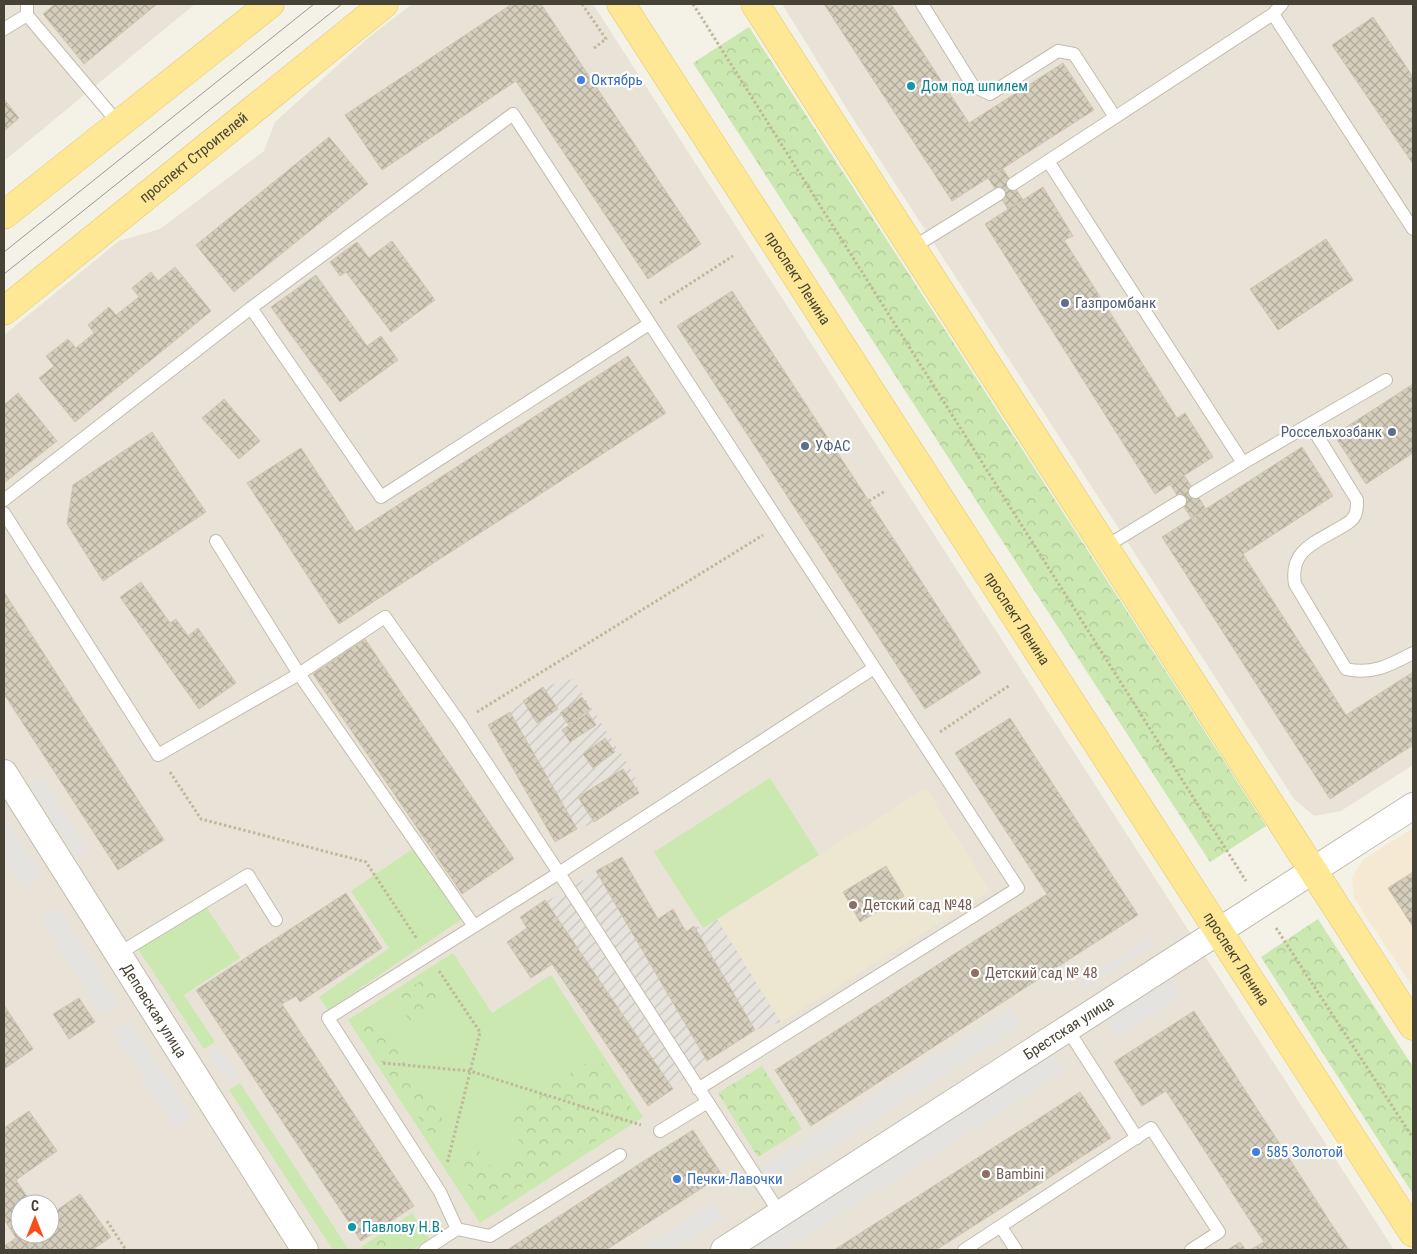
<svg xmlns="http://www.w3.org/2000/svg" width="1417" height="1254" font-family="'Roboto Condensed',sans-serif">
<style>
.residential{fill:#e8e3d6;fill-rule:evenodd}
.commercial{fill:#f5e9d3}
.industrial{fill:url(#industrial-furrows)}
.education{fill:#ede7d1}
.grass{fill:#cae8b0}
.forest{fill:url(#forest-crowns)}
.parking{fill:#e5e3df}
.building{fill:url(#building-cross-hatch);stroke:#d0c6b0}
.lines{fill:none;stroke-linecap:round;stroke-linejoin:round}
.service-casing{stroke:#c2bcad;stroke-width:14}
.minor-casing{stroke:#c2bcad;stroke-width:28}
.primary-casing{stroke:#e3c766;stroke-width:29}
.path{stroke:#c1b79b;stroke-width:3;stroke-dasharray:2.5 2.5;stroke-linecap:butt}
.service{stroke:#fff;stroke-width:12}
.minor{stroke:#fff;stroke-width:26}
.primary{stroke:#fee896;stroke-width:28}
.tram{stroke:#979797;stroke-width:1}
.shop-dot{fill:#3f7fe0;stroke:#fff;stroke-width:2}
.culture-dot{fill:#0f9aa8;stroke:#fff;stroke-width:2}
.service-dot{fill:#5c6f8a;stroke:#fff;stroke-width:2}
.education-dot{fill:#8d6e63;stroke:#fff;stroke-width:2}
.labels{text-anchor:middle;stroke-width:4.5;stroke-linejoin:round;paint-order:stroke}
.shop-label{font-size:15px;fill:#366cbe;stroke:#fff;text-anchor:start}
.culture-label{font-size:15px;fill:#0d838f;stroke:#fff;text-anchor:start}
.street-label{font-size:15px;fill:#474236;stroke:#fff}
.service-label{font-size:15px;fill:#4e5e75;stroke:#fff;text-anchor:start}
.education-label{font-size:15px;fill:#785e54;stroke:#fff;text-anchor:start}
</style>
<defs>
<pattern id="industrial-furrows" width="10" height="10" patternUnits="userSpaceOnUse" patternTransform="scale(1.25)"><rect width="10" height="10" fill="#e6e2dc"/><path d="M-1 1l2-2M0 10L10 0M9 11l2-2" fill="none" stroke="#c7c3bd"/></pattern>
<pattern id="forest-crowns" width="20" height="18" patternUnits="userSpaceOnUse" patternTransform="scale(1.25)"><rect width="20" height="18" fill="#cae8b0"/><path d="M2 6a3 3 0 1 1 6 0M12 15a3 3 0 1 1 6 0" fill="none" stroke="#afc898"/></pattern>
<pattern id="building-cross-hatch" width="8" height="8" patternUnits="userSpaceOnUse" patternTransform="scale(1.25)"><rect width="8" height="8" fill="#d5cebd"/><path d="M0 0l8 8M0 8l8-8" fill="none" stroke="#afa99a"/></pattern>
</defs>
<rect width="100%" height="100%" fill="#f4f1e7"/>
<!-- residential -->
<path class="residential" d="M4 4H195L4 161Z
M412 4H593L1394 1250H4V335L119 241 160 229 264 151 275 122 368 38ZM20 1204H50V1234H20Z
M782 4H1413V765L1341 811 1314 816 1294 799 852 117Z"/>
<!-- commercial -->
<path class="commercial" d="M1413 828V987L1354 898 1352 878 1363 860Z"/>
<!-- industrial -->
<path class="industrial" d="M573 679 634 774 639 793 594 822 555 842 488 725 510 712 543 687Z
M622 857 658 919 673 909 686 931 694 926 703 928 717 919 781 1022 755 1030 707 1061 648 1106 553 965 531 978 507 942 527 928 520 917Z"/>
<!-- education -->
<path class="education" d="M926 788 990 891 781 1022 717 919Z"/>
<!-- grass -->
<path class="grass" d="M770 778 819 855 703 928 654 852Z
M414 848 462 919 328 1010 319 997 389 948 351 891Z
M205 905 240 958 184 995 215 1042 204 1049 138 949Z
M453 953 492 1013 551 975 643 1117 480 1223 348 1020Z
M240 1083 349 1250H333L229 1090Z
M412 1213 429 1239 412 1250H363L361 1247Z"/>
<!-- forest -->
<path class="forest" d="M749 27 1266 826 1210 862 693 63Z
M1318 919 1413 1067V1194L1261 957Z
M430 975 445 998 410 1022 395 998Z
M373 1015 451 1131 435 1142 357 1026Z
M598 1056 636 1115 485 1211 456 1166 480 1151 496 1174 528 1155 503 1115Z
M762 1066 802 1129 758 1157 718 1093Z
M408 1220 414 1229 383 1250H372L370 1246Z"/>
<!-- parking -->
<path class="parking" d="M41 776 88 850 76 858 29 784Z
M4 815 43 876 24 888 4 857Z
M58 907 120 1005 103 1016 40 919Z
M1149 938 1153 945 1083 989 1079 983Z
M1170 979 1181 996 1116 1037 1106 1021Z
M1010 1008 1022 1025 771 1186 760 1168Z
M130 1020 192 1117 175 1128 112 1031Z
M219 1046 239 1076 228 1084 208 1053Z
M1051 1055 1063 1073 785 1250H746Z
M713 1203 723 1218 674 1250H639Z"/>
<!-- building -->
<path class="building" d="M55 4H157L84 64 43 14Z
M512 4H541L701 244 648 279 516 81 382 170 345 115Z
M824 4H891L969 123 1063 63 1094 110 952 201Z
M1373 17 1413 77V164L1332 45Z
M4 99 19 118 4 131Z
M329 137 368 184 234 292 196 245Z
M1003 169 1023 200 1008 209 988 178Z
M1043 187 1073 236 1064 240 1177 418 1185 413 1213 457 1155 494 985 224Z
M1326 239 1353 280 1278 330 1250 289Z
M392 241 435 300 391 332 346 272 340 276 330 262 357 242 369 258Z
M175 267 211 311 75 422 39 378 54 366 46 356 68 339 76 348 94 333 88 325 109 307 116 315 139 297 132 288 151 272 158 281Z
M316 275 367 346 381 336 398 360 340 402 271 307Z
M732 291 981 673 925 709 677 326Z
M628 356 666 413 339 624 247 483 301 448 356 532Z
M1413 384V453L1366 484 1334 435Z
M18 393 57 441 4 483V405Z
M224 399 260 441 239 459 202 418Z
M152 432 206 512 103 581 67 524 73 485Z
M1302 447 1333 496 1243 554 1346 715 1413 672V745L1330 799 1162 537Z
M1184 475 1206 509 1191 518 1170 484Z
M141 582 170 623 176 619 188 636 198 628 236 683 199 709 120 597Z
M4 592 164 840 118 870 4 694Z
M365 639 514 859 462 894 313 674Z
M543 687 558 709 537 723 523 701Z
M582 697 590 709 569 725 560 713Z
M510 712 577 829 555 842 488 725Z
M588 713 596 725 570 742 562 730Z
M1010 718 1138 915 811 1126 775 1070 1047 894 955 753Z
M605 738 615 752 593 768 583 754Z
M623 769 639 793 594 822 578 797Z
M622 857 658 919 673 909 686 932 694 926 755 1030 707 1061 596 871Z
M886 866 904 896 860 922 843 892Z
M1413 872V927L1388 888Z
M346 893 382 948 300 1002 296 996 282 1004 414 1206 361 1241 196 990Z
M545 900 673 1089 648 1106 552 964 531 978 507 942 527 928 520 917Z
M79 998 95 1022 69 1039 53 1014Z
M4 1005 33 1049 4 1069Z
M1194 1011 1334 1228 1349 1250H1250L1264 1242 1166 1091 1142 1106 1114 1062Z
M1080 1092 1111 1138 936 1250H834Z
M29 1111 57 1151 16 1180 32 1204H20V1234H50V1215L80 1194 111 1237 92 1250H4V1246L16 1238 4 1219V1128Z
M693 1130 722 1175 682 1201 653 1155Z
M653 1155 682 1201 606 1250H507Z
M1240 1242 1246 1250H1227Z"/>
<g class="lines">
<defs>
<path id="service" d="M27 4V15L119 124
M922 4 973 86 990 94 1058 51 1074 54 1115 117
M1282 4 1273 14 1413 229
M4 29 27 15
M1048 161 1243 463 1310 424 1357 500C1357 504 1357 509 1356 512 1355 519 1348 523 1343 526 1317 542 1289 549 1295 584L1346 669C1373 675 1390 665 1413 653
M1013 184 1273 14
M912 248 999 194
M251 308 381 497 649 324
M1310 424 1386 380
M1195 492 1243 463
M4 500 251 308 513 114 1018 888 698 1089
M4 513 158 755 299 674 474 926
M216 541 299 674 385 617 460 723 559 873 874 668
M1105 547 1180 501
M118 954 248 875 276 920
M1068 1030 1137 1138
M660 1131 706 1103
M1001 1227 1016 1250
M457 1229 490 1236 620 1155
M425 1250 457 1229 440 1192 328 1018 559 873 781 1215
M964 1250 1151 1128 1219 1232 1191 1250"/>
<g id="minor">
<path id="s1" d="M4 773 305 1250"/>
<path id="s2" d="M724 1250 1413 806"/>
</g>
<g id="primary">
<path id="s3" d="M621 4 1413 1233"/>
<path d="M755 4 1413 1026"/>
<path d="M4 215 270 4"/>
<path id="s4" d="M4 311 384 4"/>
</g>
</defs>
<!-- service casing -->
<use href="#service" class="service-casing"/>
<!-- minor casing -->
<use href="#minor" class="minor-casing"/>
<!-- primary casing -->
<use href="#primary" class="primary-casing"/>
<!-- path -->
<path class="path" d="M582 4 606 39 593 49
M693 4 1246 881
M660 303 733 256
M869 501 885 491
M477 712 763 535
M940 732 1010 685
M170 772 201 819 366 862 417 939
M1276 928 1413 1138
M439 971 480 1032 447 1164
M383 1063 470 1071 641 1125
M107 1221 126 1250"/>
<!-- service -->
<use href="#service" class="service"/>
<!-- minor -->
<use href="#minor" class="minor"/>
<!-- primary -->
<use href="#primary" class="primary"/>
<!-- tram -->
<path class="tram" d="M4 252 314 4
M4 274 342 4"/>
</g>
<!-- markers -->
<g class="shop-dot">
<circle cx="581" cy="80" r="5"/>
<circle cx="1256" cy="1152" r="5"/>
<circle cx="677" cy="1179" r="5"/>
</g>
<g class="culture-dot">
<circle cx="911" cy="86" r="5"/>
<circle cx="352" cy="1227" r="5"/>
</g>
<g class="service-dot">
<circle cx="1065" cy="303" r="5"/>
<circle cx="1392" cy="432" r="5"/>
<circle cx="805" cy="446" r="5"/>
</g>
<g class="education-dot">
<circle cx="853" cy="905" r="5"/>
<circle cx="975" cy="973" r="5"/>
<circle cx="986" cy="1174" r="5"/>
</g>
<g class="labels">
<!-- shop labels -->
<g class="shop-label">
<text x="591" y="85">Октябрь</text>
<text x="1266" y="1157">585 Золотой</text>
<text x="687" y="1184">Печки-Лавочки</text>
</g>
<!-- culture labels -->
<g class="culture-label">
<text x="921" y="91">Дом под шпилем</text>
<text x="362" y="1232">Павлову Н.В.</text>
</g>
<!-- street labels -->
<g class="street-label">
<text dy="5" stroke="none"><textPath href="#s4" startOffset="244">проспект Строителей</textPath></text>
<text dy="5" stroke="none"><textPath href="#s3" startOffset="326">проспект Ленина</textPath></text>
<text dy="5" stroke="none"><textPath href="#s3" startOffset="731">проспект Ленина</textPath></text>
<text dy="5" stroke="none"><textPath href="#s3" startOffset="1136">проспект Ленина</textPath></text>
<text dy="5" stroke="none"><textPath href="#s1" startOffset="281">Деповская улица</textPath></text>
<text dy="5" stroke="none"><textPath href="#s2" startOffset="410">Брестская улица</textPath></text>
</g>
<!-- service labels -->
<g class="service-label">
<text x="1075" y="308">Газпромбанк</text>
<text x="1382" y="437" text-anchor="end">Россельхозбанк</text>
<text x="815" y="451">УФАС</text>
</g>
<!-- education labels -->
<g class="education-label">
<text x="863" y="910">Детский сад №48</text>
<text x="985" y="978">Детский сад № 48</text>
<text x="996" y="1179">Bambini</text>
</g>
</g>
<!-- border -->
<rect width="1417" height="1254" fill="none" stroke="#474236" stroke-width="10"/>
<!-- north arrow -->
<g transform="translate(35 1219)"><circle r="24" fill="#ffffff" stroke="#b5b3af"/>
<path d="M0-4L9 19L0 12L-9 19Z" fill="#f94c19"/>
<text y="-8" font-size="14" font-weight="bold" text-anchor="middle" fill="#474236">С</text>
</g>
</svg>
